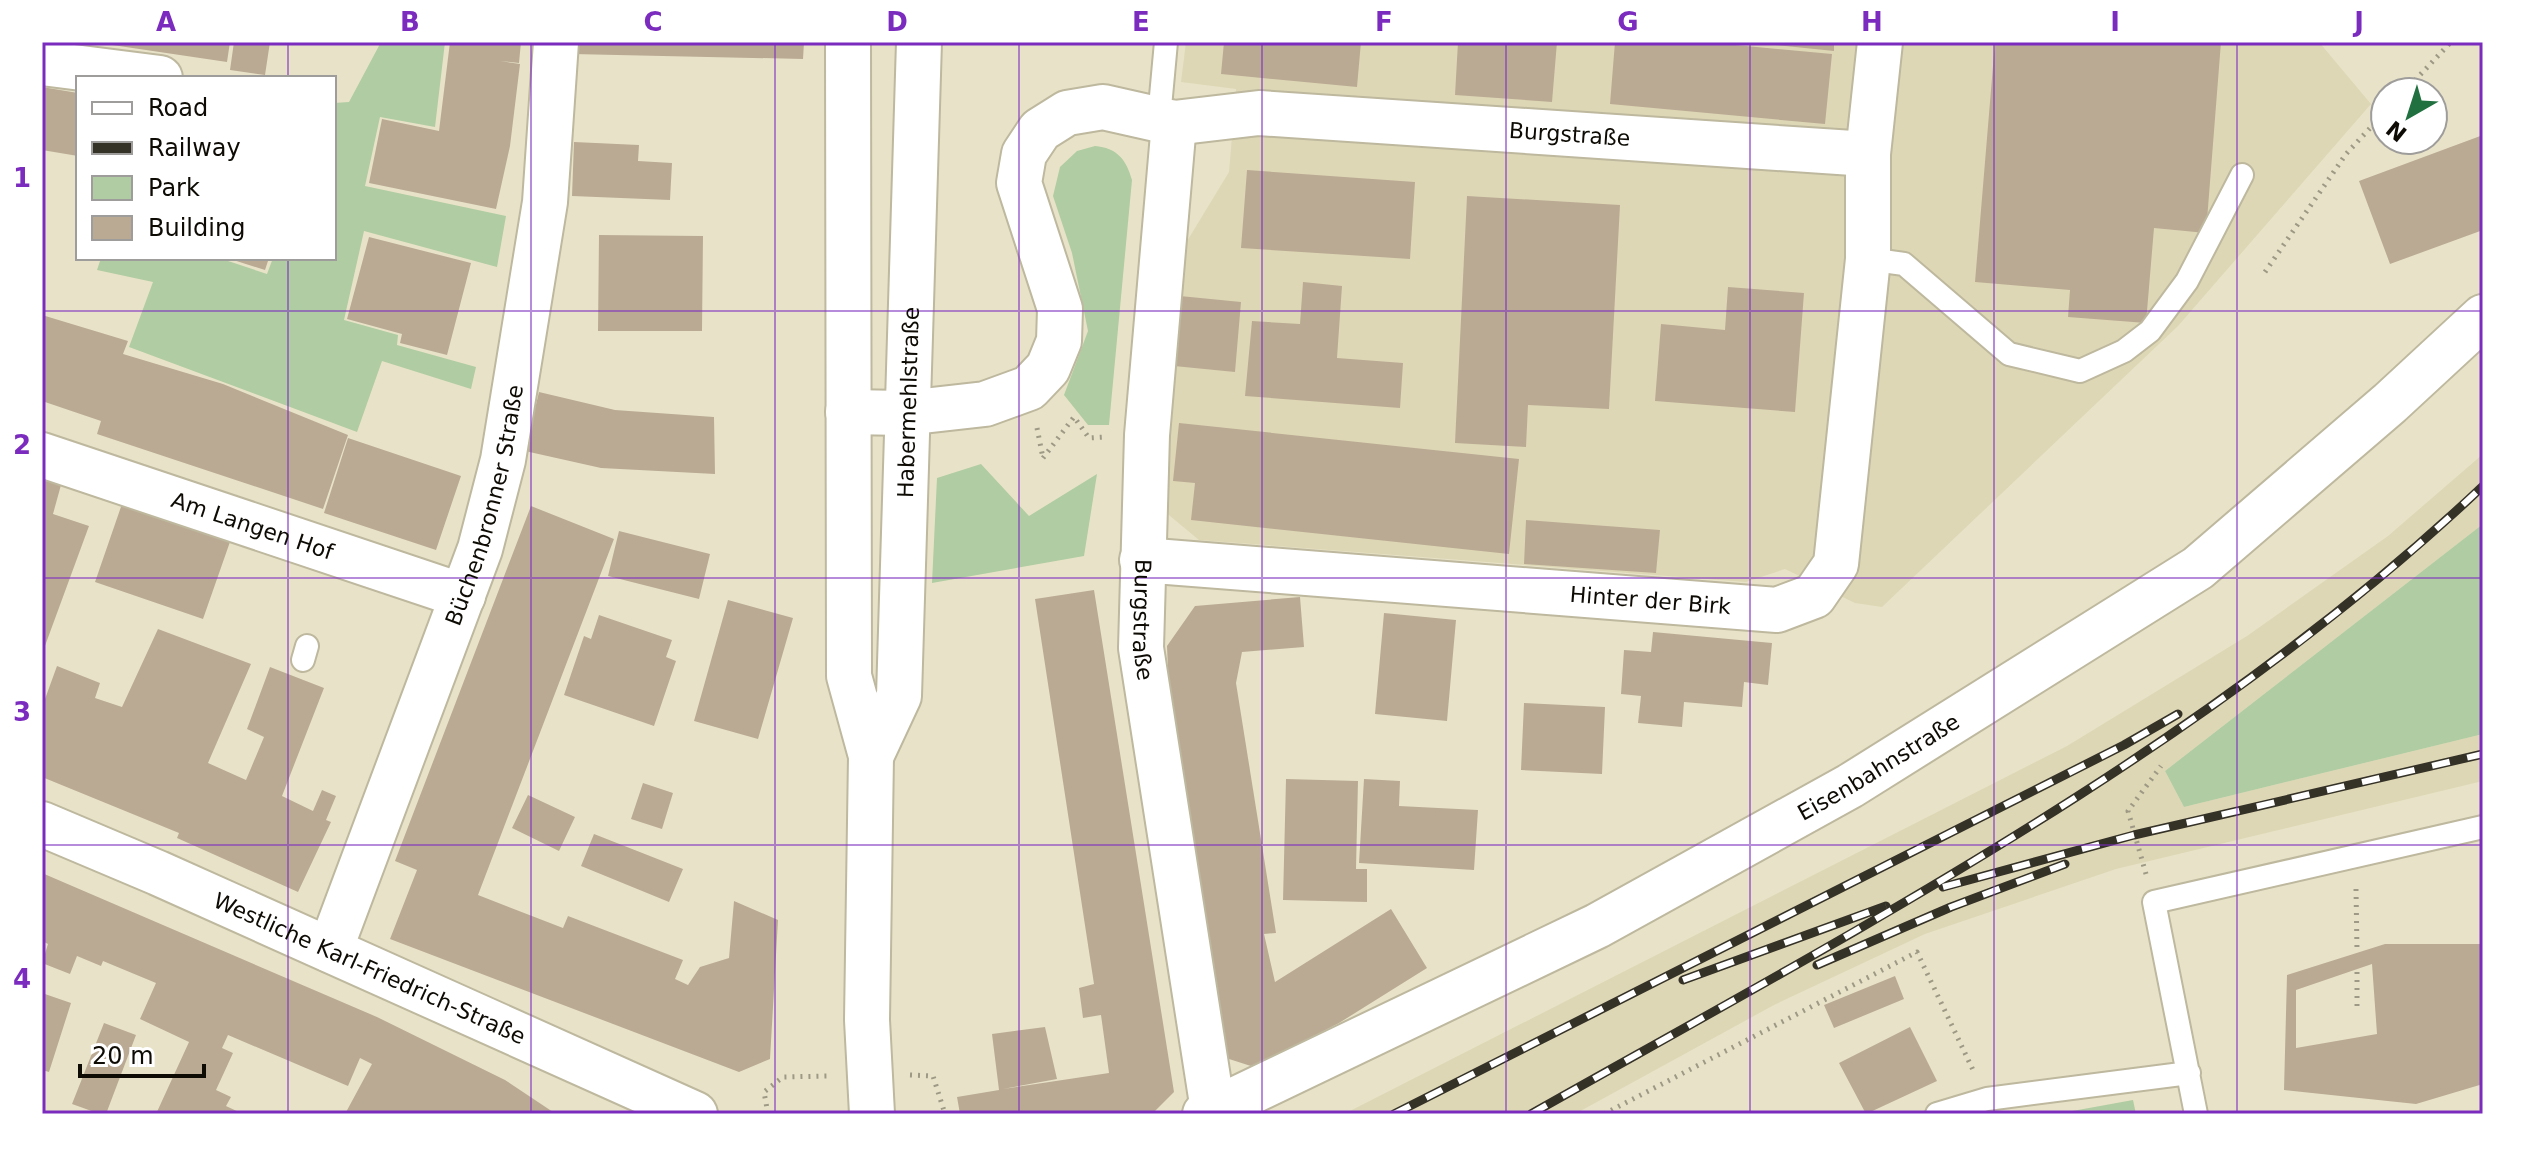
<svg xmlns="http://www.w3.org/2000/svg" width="2525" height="1156" font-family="'DejaVu Sans',sans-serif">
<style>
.built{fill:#ded7b5}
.green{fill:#b0cca2}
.building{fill:#baaa94;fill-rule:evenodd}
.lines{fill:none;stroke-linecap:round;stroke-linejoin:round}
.service-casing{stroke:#bdb89e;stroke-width:26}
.minor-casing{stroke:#bdb89e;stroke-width:48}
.secondary-casing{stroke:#bdb89e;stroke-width:48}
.path{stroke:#9d9985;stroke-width:5;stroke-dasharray:2 6;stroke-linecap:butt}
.service{stroke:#fff;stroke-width:22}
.minor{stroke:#fff;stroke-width:44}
.secondary{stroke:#fff;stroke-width:44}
.rail-casing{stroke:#343127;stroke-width:9}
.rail{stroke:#fff;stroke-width:6;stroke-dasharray:18;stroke-linecap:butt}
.grid{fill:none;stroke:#7b2cbf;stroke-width:2;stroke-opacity:0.55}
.labels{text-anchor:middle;stroke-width:6;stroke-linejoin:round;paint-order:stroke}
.street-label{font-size:22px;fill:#0d0b04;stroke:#fff}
.neatline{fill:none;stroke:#7b2cbf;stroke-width:3}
.grid-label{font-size:26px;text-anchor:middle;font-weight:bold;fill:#7b2cbf}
</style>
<rect width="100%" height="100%" fill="#e8e3c8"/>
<!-- built -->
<path class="built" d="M1186 42H2319L2371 104 2178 326 1882 607 1855 603 1785 569 1746 582 1199 540 1158 506 1181 251 1229 172 1236 89 1181 82Z
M2483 454V524L2165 771 2184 807 2483 734V781L2116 869 1925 934 1774 1005 1575 1114H1344L2067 746 2247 636 2388 536Z"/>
<!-- green -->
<path class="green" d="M381 42H445L435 127 380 117 365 186 506 216 497 267 364 231 344 320 398 335 397 345 476 367 471 389 382 361 357 432 129 347 153 282 97 270 101 258H219L267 274 273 258H334V103L349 102Z
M1095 146C1117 148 1126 159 1132 180L1109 425H1088L1064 395 1088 331 1072 253 1053 196 1060 167 1077 151Z
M981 464 1029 516 1097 474 1084 556 932 583 937 478Z
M2483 524V734L2184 807 2165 771Z
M2133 1100 2136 1114H2056Z"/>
<!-- building -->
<path class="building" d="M92 42H230L227 62Z
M234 42H270L265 75 230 70Z
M450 42H521L519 63 500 61 520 64 510 146 496 209 369 183 382 119 439 131Z
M573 42H804L803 59 572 54Z
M1224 42H1361L1357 87 1221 74Z
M1458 42H1557L1552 102 1455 95Z
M1615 42H1704L1832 54 1825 124 1610 104Z
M1747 42H1834V51Z
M1995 42H2221L2206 233 2154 228 2146 323 2068 317 2070 290 1975 282Z
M42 87 78 93V156L42 150Z
M2483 135V230L2390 264 2359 181Z
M574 142 639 145 638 161 672 163 670 200 572 196Z
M1247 170 1415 182 1410 259 1241 248Z
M1467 196 1620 205 1609 409 1528 405 1526 447 1455 443Z
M599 235 703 236 702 331H598Z
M369 237 471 263 447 355 400 343 402 334 347 319Z
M227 258H269L265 270Z
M1303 282 1342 286 1337 358 1403 363 1400 408 1245 396 1252 321 1300 324Z
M1728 287 1804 293 1795 412 1655 401 1661 324 1725 330Z
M1180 296 1241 302 1235 372 1174 366Z
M42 315 128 341 123 354 223 384 348 435 323 509 97 434 101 421 42 401Z
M539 392 615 410 714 417 715 474 601 468 525 451Z
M1179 423 1519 459 1509 554 1191 520 1195 483 1173 481Z
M348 438 461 476 436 550 324 513Z
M42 478 61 485 53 514 89 526 42 654Z
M123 501 231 539 203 619 95 582Z
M531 506 614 539 478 895 563 928 568 916 683 960 675 979 688 985 700 967 729 958 734 901 778 920 770 1059 739 1072 390 939 417 870 395 861Z
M1526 520 1660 530 1656 573 1524 564Z
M619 531 710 554 699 599 608 576Z
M1094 590 1174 1092 1152 1114H960L957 1097 999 1090 992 1034 1045 1027 1057 1079 1003 1089 1109 1073 1101 1015 1083 1018 1079 988 1094 984 1035 599Z
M1300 597 1304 647 1242 652 1236 683 1276 933 1264 934 1275 982 1391 909 1427 968 1339 1023 1254 1067 1229 1059 1220 1018 1169 693 1167 646 1195 606Z
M728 600 793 618 758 739 694 721Z
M1384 613 1456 620 1447 721 1375 714Z
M599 615 672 640 666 657 676 661 654 726 564 695 584 636 591 639Z
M158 629 251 664 208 763 246 780 264 737 247 729 270 667 324 688 282 796 313 811 322 790 336 796 326 820 331 822 298 892 177 838 179 833 42 777V698L45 699 57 666 100 683 95 698 122 707Z
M1653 632 1772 643 1768 685 1744 682 1742 707 1684 702 1682 727 1638 723 1641 696 1621 694 1624 650 1651 652Z
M1524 703 1605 707 1602 774 1521 770Z
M1286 779 1358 781 1356 869H1367V902L1283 900Z
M1364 779 1400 781 1399 806 1478 810 1474 870 1359 863Z
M643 783 673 793 662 829 631 819Z
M528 795 575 817 559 851 512 828Z
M594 834 683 869 669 902 581 866Z
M42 873 377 1017 505 1080 556 1114H345L372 1064 360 1058 348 1086 228 1035 222 1048 233 1053 216 1090 231 1097 226 1106 243 1114H156L189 1042 140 1019 156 983 103 961 101 966 77 956 70 974 42 963 48 944 42 941Z
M2385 944H2483V1084L2416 1104 2284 1090 2287 975ZM2372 964 2377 1034 2296 1048V990Z
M1895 976 1904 999 1834 1028 1824 1005Z
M42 993 71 1003 49 1072 42 1070Z
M104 1023 136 1035 106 1114H100L72 1104Z
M1910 1027 1937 1081 1866 1114 1839 1063Z"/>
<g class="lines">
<defs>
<path id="service" d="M1159 118 1166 42
M1868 259 1904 264 2009 354 2080 371 2124 351 2150 331 2187 281 2242 175
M303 660 307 646
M1937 1114 1987 1099 2189 1073
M2196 1114 2154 902 2483 827"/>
<g id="minor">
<path d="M42 63 160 78"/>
<path id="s1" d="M1174 123 1147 435 1141 648 1213 1110"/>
<path id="s2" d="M848 412 905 413 985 404 1029 388 1048 368 1059 341 1060 309 1019 183 1024 154 1040 130 1067 113 1103 107 1174 123 1259 113 1868 154"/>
<path id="s3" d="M42 455 463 596"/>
<path id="s4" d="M1142 560 1777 610 1814 596 1836 564 1868 259V154L1880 42"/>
<path id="s5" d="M42 824 158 873 695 1114"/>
<path id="s6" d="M330 950 480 549 503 460 545 202 556 42"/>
<path id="s7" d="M1205 1114 1597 926 1850 786 2198 568 2390 403 2483 317"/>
</g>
<g id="secondary">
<path d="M848 42 849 676 871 756 867 1020 872 1114"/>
<path id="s8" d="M871 756 899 696 919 42"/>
</g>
</defs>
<!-- service casing -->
<use href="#service" class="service-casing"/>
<!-- minor casing -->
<use href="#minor" class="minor-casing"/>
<!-- secondary casing -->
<use href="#secondary" class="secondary-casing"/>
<!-- path -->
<path class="path" d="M2404 92 2451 42
M2265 272 2346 154 2385 112
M1037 428 1043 458
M1043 458 1074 417 1089 438 1106 437
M2146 874 2128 811 2161 766
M2356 889 2357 951
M2357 1006V969
M910 1075 933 1076 945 1114
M768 1114 764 1092 783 1077 828 1076
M1604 1114 1917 952 1973 1070"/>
<!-- service -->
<use href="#service" class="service"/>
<!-- minor -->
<use href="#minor" class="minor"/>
<!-- secondary -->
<use href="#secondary" class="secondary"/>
<defs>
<path id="rail" d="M1943 887 2134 835 2483 754
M1817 965 1951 907 2065 864
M1683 980 1886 906
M1394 1114 2124 745 2178 714
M1531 1114C1859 929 2207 747 2483 486"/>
</defs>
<!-- rail casing -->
<use href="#rail" class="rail-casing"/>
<!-- rail -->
<use href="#rail" class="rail"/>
</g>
<!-- grid -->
<path class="grid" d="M288 42V78M531 42V1114M775 42V1114M1019 42V1114M1262 42V1114M1506 42V1114M1750 42V1114M1994 42V1114M2237 42V1114M288 258V1114M42 311H2483M42 578H2483M42 845H2483"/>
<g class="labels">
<!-- street labels -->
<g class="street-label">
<text dy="8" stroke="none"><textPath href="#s2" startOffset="1002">Burgstraße</textPath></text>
<text dy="8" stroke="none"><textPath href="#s8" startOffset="360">Habermehlstraße</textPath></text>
<text dy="8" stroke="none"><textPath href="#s6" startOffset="472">Büchenbronner Straße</textPath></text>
<text dy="8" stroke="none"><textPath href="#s3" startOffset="222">Am Langen Hof</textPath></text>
<text dy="8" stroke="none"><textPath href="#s4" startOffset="510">Hinter der Birk</textPath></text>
<text dy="8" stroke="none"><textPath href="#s1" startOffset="498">Burgstraße</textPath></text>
<text dy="8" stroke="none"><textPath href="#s7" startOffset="758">Eisenbahnstraße</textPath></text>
<text dy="8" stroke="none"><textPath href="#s5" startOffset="358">Westliche Karl-Friedrich-Straße</textPath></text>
</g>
</g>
<!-- border -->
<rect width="2525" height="1156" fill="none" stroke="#ffffff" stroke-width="88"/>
<!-- legend -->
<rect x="76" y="76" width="260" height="184" fill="#ffffff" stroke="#9e9d9b" stroke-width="2"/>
<rect x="92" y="102" width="40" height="12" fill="#ffffff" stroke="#9e9d9b" stroke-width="2"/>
<text x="148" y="116" font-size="24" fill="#0d0b04">Road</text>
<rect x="92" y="142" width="40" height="12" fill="#343127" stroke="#9e9d9b" stroke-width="2"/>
<text x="148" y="156" font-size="24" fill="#0d0b04">Railway</text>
<rect x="92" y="176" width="40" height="24" fill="#b0cca2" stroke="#9e9d9b" stroke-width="2"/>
<text x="148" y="196" font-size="24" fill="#0d0b04">Park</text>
<rect x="92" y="216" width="40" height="24" fill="#baaa94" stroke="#9e9d9b" stroke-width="2"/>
<text x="148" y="236" font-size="24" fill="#0d0b04">Building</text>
<!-- north arrow -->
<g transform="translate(2409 116) rotate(219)"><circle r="38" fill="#ffffff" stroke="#9e9d9b" stroke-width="2"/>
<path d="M0-6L14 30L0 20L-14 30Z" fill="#217040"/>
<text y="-12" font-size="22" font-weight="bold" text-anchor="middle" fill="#0d0b04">N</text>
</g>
<!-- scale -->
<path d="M80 1064v12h124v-12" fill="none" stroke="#0d0b04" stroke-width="4"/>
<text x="92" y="1064" font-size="24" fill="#0d0b04" stroke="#ffffff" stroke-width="6" paint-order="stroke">20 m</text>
<rect x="44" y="44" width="2437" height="1068" class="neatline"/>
<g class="grid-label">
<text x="166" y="31">A</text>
<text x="410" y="31">B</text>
<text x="653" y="31">C</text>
<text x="897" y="31">D</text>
<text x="1141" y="31">E</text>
<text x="1384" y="31">F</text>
<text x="1628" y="31">G</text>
<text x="1872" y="31">H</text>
<text x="2115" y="31">I</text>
<text x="2359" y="31">J</text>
<text x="22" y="187">1</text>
<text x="22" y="454">2</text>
<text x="22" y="721">3</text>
<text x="22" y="988">4</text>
</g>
</svg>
